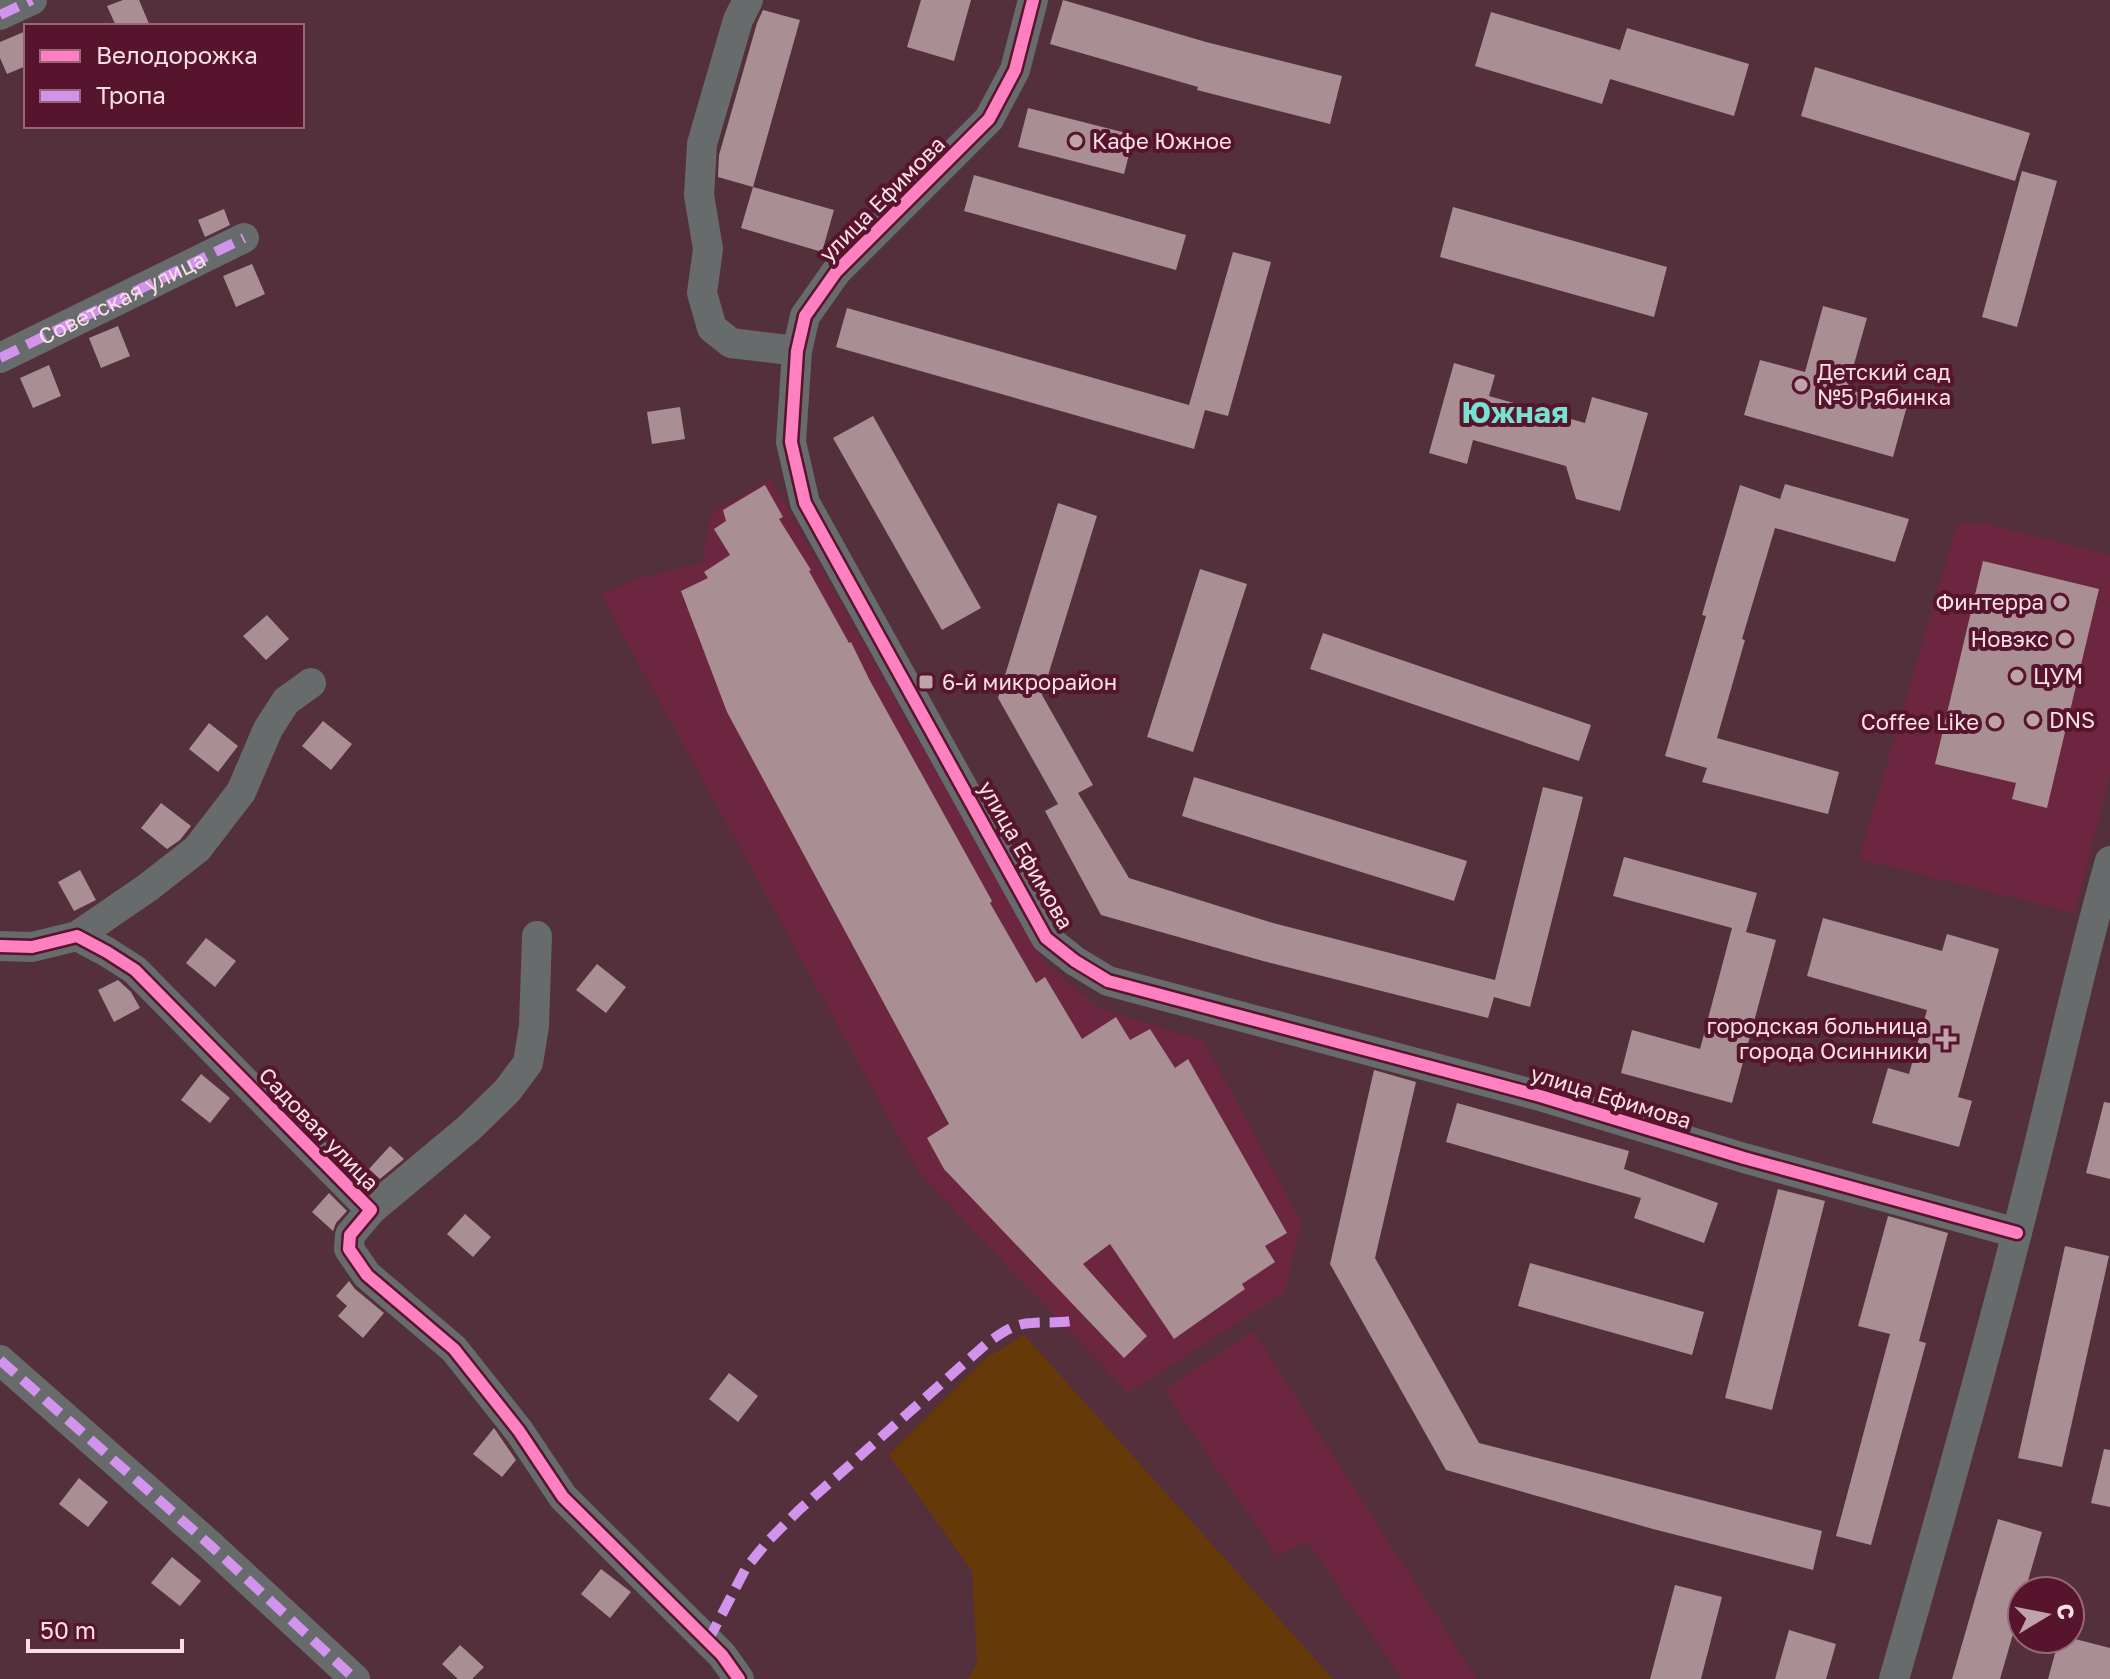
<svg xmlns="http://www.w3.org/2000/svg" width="2110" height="1679" font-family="'Golos Text',sans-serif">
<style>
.built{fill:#6d263f}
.green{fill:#663909}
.building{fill:#a98f94}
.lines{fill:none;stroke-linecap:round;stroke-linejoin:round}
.minor{stroke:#676b6b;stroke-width:30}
.quiet{stroke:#d193ec;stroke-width:10;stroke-dasharray:20 10;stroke-linecap:butt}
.cycleway-casing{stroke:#57142d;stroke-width:17}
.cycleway{stroke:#ff80c0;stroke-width:12}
.poi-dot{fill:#c0a2aa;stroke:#57142d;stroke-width:3}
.labels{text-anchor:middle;stroke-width:8;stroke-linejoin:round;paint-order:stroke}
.poi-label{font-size:22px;fill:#fae0e6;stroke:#57142d;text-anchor:start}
.street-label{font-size:22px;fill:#fae0e6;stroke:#57142d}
.district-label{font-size:30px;font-weight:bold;fill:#79e1d0;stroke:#57142d}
</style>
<rect width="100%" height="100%" fill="#542f3c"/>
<!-- built -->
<path class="built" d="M771 479 1043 961 1100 1009 1204 1041 1301 1222 1285 1292 1128 1393 919 1173 601 595 632 580 702 563 712 512Z
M1957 524H1987L2110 555V776L2075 913 1859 859Z
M1253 1331 1477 1679H1402L1308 1542 1277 1556 1172 1403 1164 1390Z"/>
<!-- green -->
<path class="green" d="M1024 1335 1333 1679H968L977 1663 972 1571 889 1455 986 1358Z"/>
<!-- building -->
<path class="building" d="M123 0H139L150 26H116L107 6Z
M921 0H971L954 61 907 47Z
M1063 0 1206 42 1342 76 1330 124 1197 90 1198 87 1050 44Z
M763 10 800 20 753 187 718 177 719 155 757 23Z
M1491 12 1620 50 1627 28 1749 64 1734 116 1610 79 1602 104 1475 66Z
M26 31V66L7 74 0 58V42Z
M1815 67 2030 133 2015 181 1801 116Z
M1028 108 1134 135 1124 174 1018 147Z
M2022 171 2057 181 2017 327 1982 317Z
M974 175 1186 235 1176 270 964 211Z
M753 187 834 210 822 252 741 228Z
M1453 207 1667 267 1654 317 1440 257Z
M224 209 230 225 205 237 198 220Z
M1233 252 1271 262 1228 416 1205 410 1194 449 836 347 847 308 1189 405Z
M252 264 265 294 236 307 223 276Z
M1823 306 1867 318 1847 389 1907 406 1893 457 1744 415 1760 360 1805 372Z
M118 326 130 356 101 368 89 338Z
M1454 363 1495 375 1489 396 1585 423 1592 397 1648 413 1620 511 1576 499 1566 466 1473 440 1467 464 1429 453Z
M49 365 61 396 33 408 20 378Z
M680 407 685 439 652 444 647 412Z
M873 416 981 608 942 630 833 438Z
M1785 484 1909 519 1895 562 1775 528 1742 639 1745 640 1717 738 1839 772 1828 814 1702 782 1707 768 1665 756 1706 616 1702 615 1740 485 1780 499Z
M765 485 783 517 779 519 811 570 809 571 849 643 851 642 869 679 992 901 990 903 1036 983 1045 977 1082 1039 1116 1017 1130 1040 1150 1029 1175 1068 1188 1059 1287 1233 1265 1246 1275 1262 1242 1284 1245 1289 1174 1339 1110 1244 1083 1264 1147 1336 1124 1358 944 1169 927 1138 949 1124 727 712 681 591 708 578 704 572 730 555 714 529 726 521 723 510Z
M1058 503 1097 516 1042 695 1093 785 1078 793 1129 878 1273 923 1495 980 1543 787 1583 797 1530 1007 1494 997 1488 1018 1263 961 1101 915 1045 811 1058 804 998 698Z
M1983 561 2099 589 2047 808 2012 799 2016 783 1935 764Z
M1200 569 1247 584 1193 752 1147 737Z
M267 615 289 639 266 660 243 636Z
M1323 633 1591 725 1579 761 1310 669Z
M323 721 352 744 331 770 302 746Z
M209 723 238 746 218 772 189 749Z
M1194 777 1467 861 1454 901 1182 816Z
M161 803 191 826 180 840 167 849 141 828Z
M1624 857 1757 893 1746 932 1776 940 1732 1103 1621 1073 1632 1030 1700 1049 1732 928 1613 896Z
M80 870 96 900 74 911 58 882Z
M1823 918 1942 951 1947 934 1999 949 1958 1097 1972 1101 1959 1147 1872 1123 1888 1068 1909 1074 1927 1010 1807 976Z
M206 938 236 961 215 987 186 963Z
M597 964 626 987 606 1013 576 990Z
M118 980 131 992 140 1008 114 1022 98 990Z
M1374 1070 1416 1082 1375 1258 1479 1443 1822 1531 1813 1570 1653 1529 1446 1470 1330 1264Z
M201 1074 230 1098 210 1123 181 1100Z
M2104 1102 2110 1103V1179L2086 1173Z
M1457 1103 1629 1151 1624 1169 1718 1203 1704 1243 1634 1218 1641 1198 1446 1142Z
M390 1146 404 1159 380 1179 369 1169Z
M1778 1189 1825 1201 1772 1410 1725 1398Z
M329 1193 347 1211 336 1223 333 1231 312 1212Z
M465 1214 491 1237 473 1257 447 1234Z
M1888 1216 1948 1233 1919 1341 1926 1343 1871 1545 1836 1536 1890 1334 1858 1326Z
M2065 1246 2109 1256 2062 1467 2018 1458Z
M1530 1263 1704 1312 1692 1355 1518 1306Z
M349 1281 355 1289 384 1313 363 1338 338 1316 347 1306 336 1296Z
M729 1373 758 1396 738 1422 709 1399Z
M494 1428 516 1460 502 1477 473 1454Z
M2104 1449 2110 1450V1507L2091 1503Z
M79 1478 108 1502 88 1527 59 1504Z
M1998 1519 2042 1532 2025 1591H2022V1603L2000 1679H1952Z
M172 1557 201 1581 180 1606 151 1583Z
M601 1569 631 1592 610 1618 581 1594Z
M1675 1585 1722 1597 1701 1679H1650Z
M1789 1630 1836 1644 1826 1679H1775Z
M2059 1639H2075L2110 1648V1679H2048Z
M460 1645 484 1667 472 1679H458L442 1664Z"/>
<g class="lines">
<!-- minor -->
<g class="minor">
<path d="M748 0 738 20 702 144 699 195 708 249 702 293 712 328 731 343 797 351"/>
<path d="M1033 0 1015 70 989 119 836 272 805 316 797 351 791 442 805 503 1046 938 1075 961 1108 981 1540 1096 1744 1158 2017 1233"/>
<path d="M0 15 32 0"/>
<path id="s1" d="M0 358 244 238"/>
<path d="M77 936 147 888 197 849 241 792 268 729 286 701 311 683"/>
<path d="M0 946 32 947 77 936 107 952 135 970 371 1210 350 1235 349 1249 367 1275 454 1349 519 1431 563 1497 722 1655 739 1679"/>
<path d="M371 1210 469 1128 507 1091 528 1063 534 1026 537 936"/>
<path d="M0 1360 210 1545 355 1679"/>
<path d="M1894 1679C1941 1516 1987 1353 2028 1189 2056 1080 2079 969 2110 861"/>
</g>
<!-- quiet -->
<path class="quiet" d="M0 15 32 0
M0 358 244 238
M0 1360 210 1545 355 1679
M708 1641 746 1568 768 1541 799 1510 986 1344C1000 1334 1014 1323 1032 1323 1046 1322 1058 1323 1071 1321"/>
<defs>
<path id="cycleway" d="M1033 0 1015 70 989 119 836 272 805 316 797 351 791 442 805 503 1046 938 1075 961 1108 981 1540 1096 1744 1158 2017 1233
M0 946 32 947 77 936 107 952 135 970 371 1210 350 1235 349 1249 367 1275 454 1349 519 1431 563 1497 722 1655 739 1679"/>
</defs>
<!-- cycleway casing -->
<use href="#cycleway" class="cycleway-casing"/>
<!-- cycleway -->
<use href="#cycleway" class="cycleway"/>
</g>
<!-- markers -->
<g class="poi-dot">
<circle cx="1076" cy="141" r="8"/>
<circle cx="1801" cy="385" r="8"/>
<circle cx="2060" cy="602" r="8"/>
<circle cx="2065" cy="639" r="8"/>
<circle cx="2017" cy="676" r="8"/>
<rect x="918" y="674" width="16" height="16" rx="4"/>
<circle cx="2033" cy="720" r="8"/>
<circle cx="1995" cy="722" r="8"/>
<path d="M1942 1027h8v8h8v8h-8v8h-8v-8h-8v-8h8z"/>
</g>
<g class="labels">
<!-- poi labels -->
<g class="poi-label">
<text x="1092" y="149">Кафе Южное</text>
<text x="1817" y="380">Детский сад<tspan x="1817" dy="25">№5 Рябинка</tspan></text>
<text x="2044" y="610" text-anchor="end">Финтерра</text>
<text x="2049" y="647" text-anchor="end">Новэкс</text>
<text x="2033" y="684">ЦУМ</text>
<text x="942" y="690">6-й микрорайон</text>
<text x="2049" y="728">DNS</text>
<text x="1979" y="730" text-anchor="end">Coffee Like</text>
<text x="1928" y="1034" text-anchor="end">городская больница<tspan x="1928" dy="25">города Осинники</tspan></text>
</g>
<!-- street labels -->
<g class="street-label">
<text transform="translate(882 199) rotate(-45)" y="8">улица Ефимова</text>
<text dy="8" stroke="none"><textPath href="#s1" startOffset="136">Советская улица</textPath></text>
<text transform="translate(1026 855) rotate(60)" y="8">улица Ефимова</text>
<text transform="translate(1611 1097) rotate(17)" y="8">улица Ефимова</text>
<text transform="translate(319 1129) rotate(46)" y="8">Садовая улица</text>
</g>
<!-- district labels -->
<g class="district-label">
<text x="1515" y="423">Южная</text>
</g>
</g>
<!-- legend -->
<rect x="24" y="24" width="280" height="104" fill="#57142d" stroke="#986677" stroke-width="2"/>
<rect x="40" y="50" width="40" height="12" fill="#ff80c0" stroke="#986677" stroke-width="2"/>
<text x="96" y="64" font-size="24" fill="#fae0e6">Велодорожка</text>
<rect x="40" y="90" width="40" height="12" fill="#d193ec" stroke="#986677" stroke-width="2"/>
<text x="96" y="104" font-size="24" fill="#fae0e6">Тропа</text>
<!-- north arrow -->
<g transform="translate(2046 1615) rotate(80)"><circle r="38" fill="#57142d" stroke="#986677" stroke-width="2"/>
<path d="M0-6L14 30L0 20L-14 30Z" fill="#c0a2aa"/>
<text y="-12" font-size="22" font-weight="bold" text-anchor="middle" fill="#fae0e6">С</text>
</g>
<!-- scale -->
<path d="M28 1639v12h154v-12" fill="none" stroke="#fae0e6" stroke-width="4"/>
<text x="40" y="1639" font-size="24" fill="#fae0e6" stroke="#57142d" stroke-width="6" paint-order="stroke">50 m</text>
</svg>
